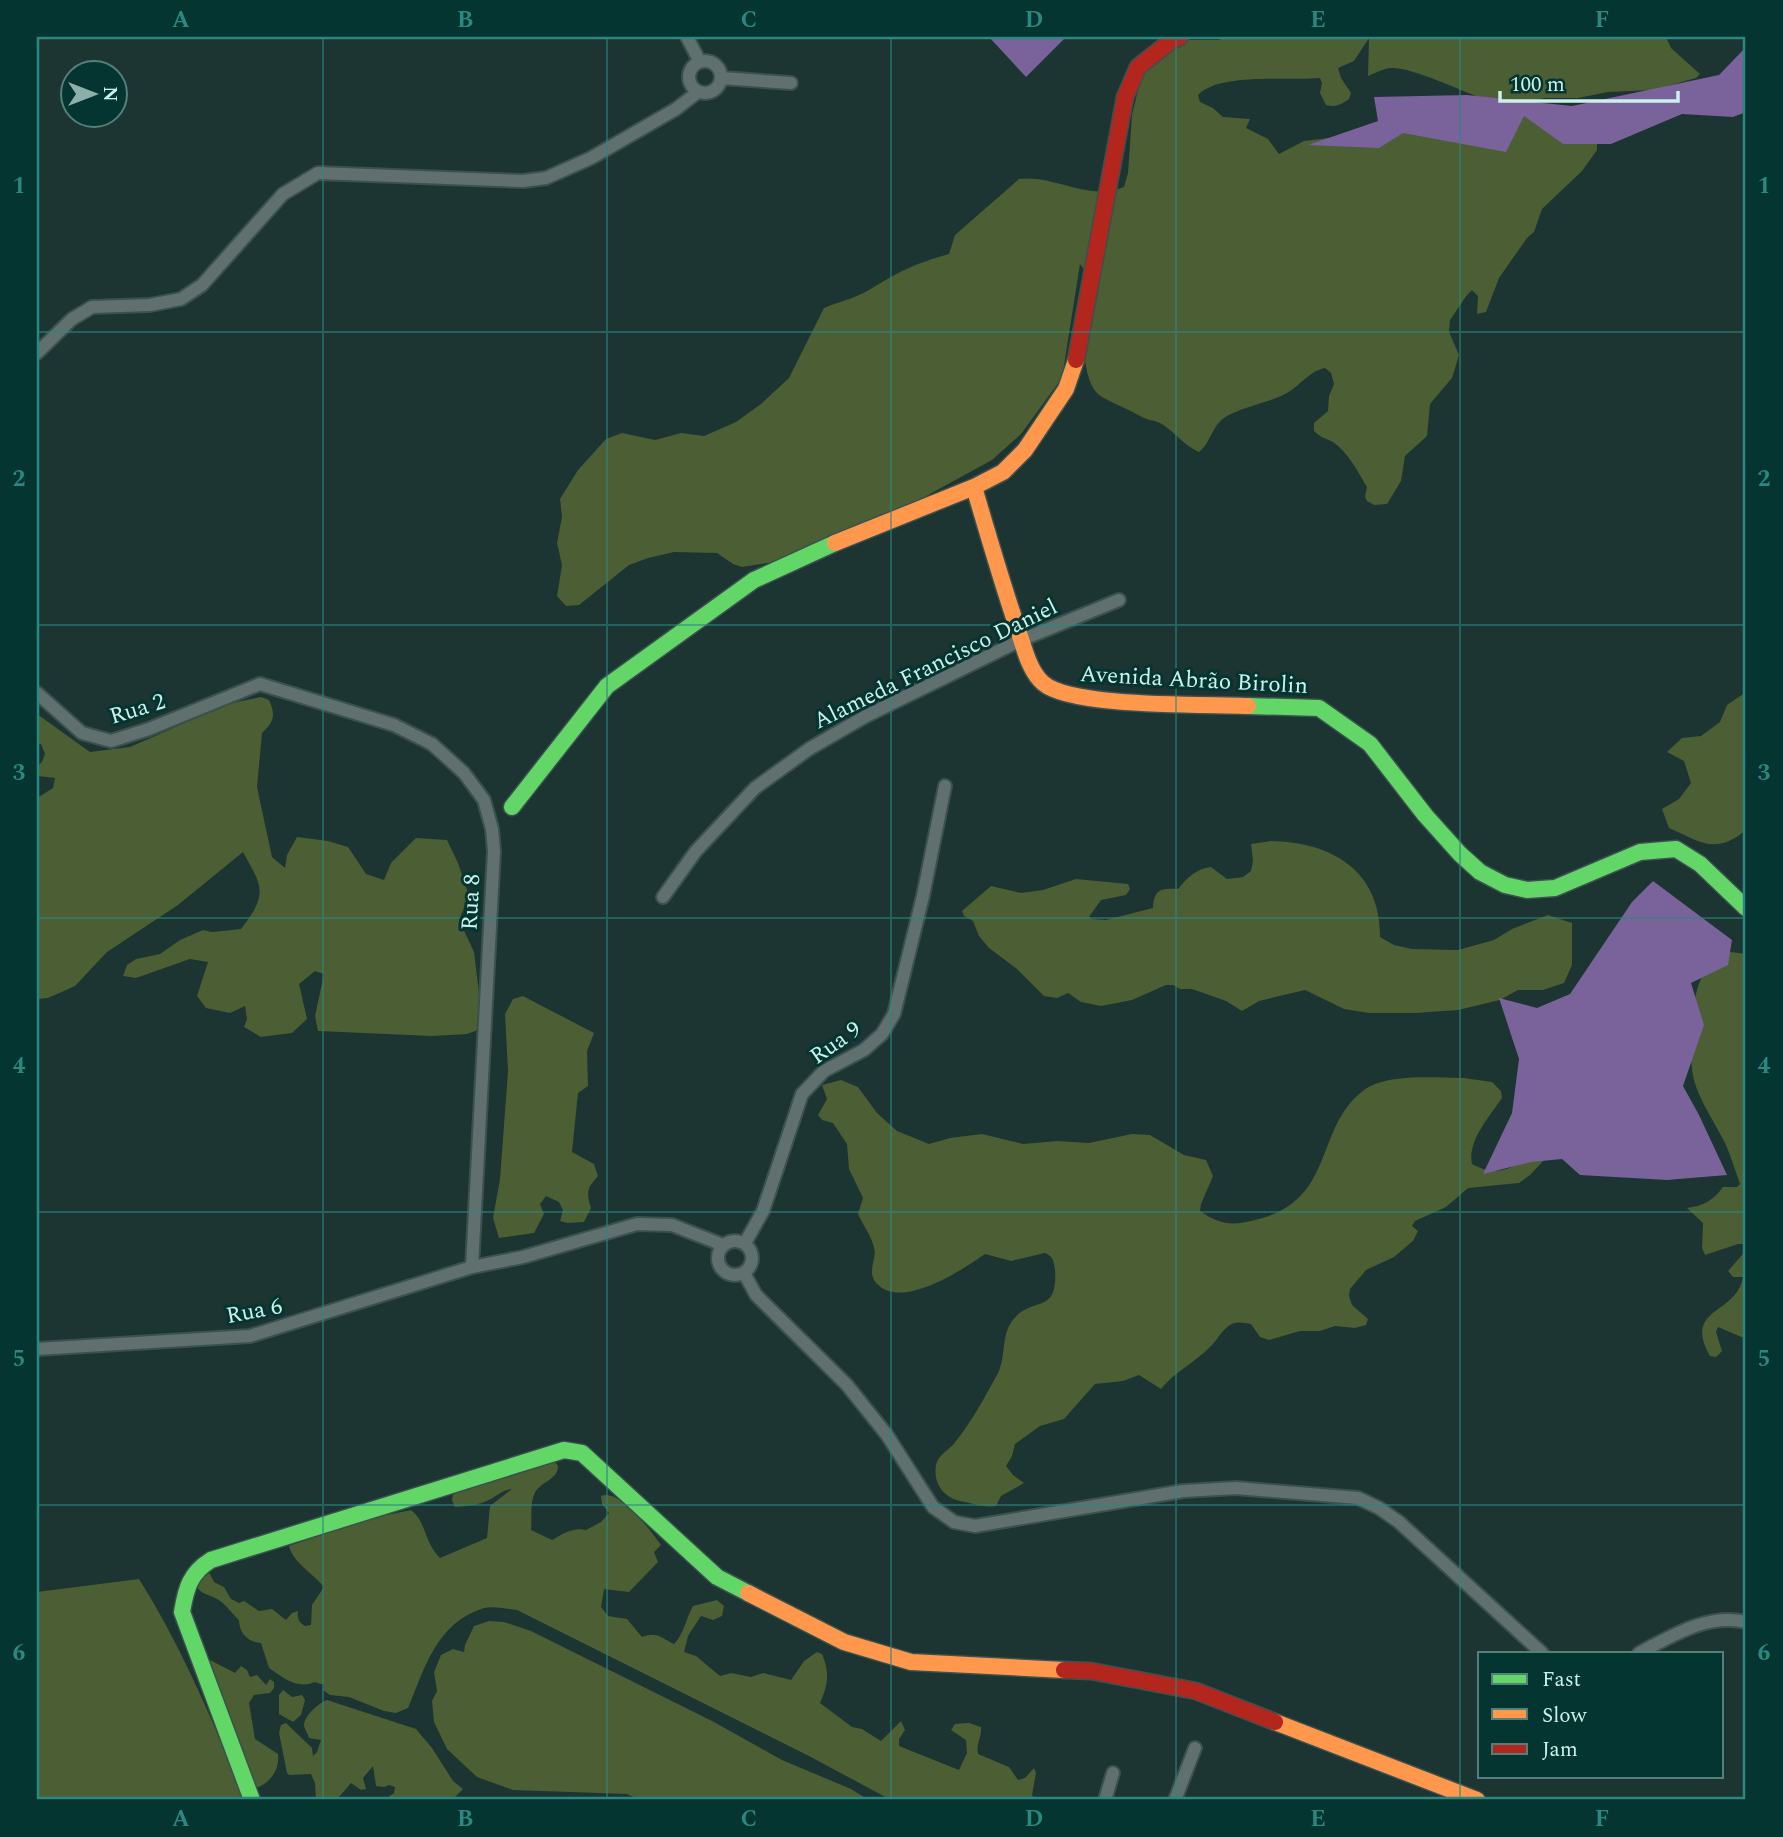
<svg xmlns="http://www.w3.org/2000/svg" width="1783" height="1837" font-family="Spectral,serif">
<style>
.green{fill:#4c5e33;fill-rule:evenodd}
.water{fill:#7a629a}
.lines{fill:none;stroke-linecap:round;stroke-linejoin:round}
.street-casing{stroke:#3a514e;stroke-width:16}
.fast-casing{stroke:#3a514e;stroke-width:19}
.slow-casing{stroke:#3a514e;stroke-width:19}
.jam-casing{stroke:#3a514e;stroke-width:19}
.street{stroke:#60706e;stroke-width:12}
.fast{stroke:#63d668;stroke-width:16}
.slow{stroke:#ff974d;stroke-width:16}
.jam{stroke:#b3261e;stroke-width:16}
.grid{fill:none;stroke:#2b8881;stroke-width:2;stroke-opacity:0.55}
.labels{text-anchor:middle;stroke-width:6;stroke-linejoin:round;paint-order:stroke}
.street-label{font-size:23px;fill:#caf1eb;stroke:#053530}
.neatline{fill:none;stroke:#2b8881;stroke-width:2.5}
.grid-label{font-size:23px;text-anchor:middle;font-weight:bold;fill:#2b8881}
</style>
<rect width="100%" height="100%" fill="#1c3432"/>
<!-- green -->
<path class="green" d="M1226 37H1666L1671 48 1700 74 1696 78 1653 90 1608 92 1578 98H1545L1525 102 1594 140 1597 144V150L1582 171 1542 209 1534 232 1527 238 1499 278 1486 312 1477 314 1478 296 1472 290 1467 295 1450 320 1449 332 1459 355 1452 378 1430 404 1427 436 1405 456 1401 481 1387 504 1374 505 1367 501 1365 497 1367 487C1358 472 1348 452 1333 442 1325 438 1321 438 1314 431V423L1328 411 1329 396 1334 384 1331 373 1325 368C1307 372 1300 387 1285 394 1268 403 1238 408 1224 418 1212 426 1210 444 1199 452 1184 446 1174 431 1160 423 1154 420 1146 420 1140 416 1128 409 1114 404 1102 397 1076 382 1084 305 1085 279L1083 268 1080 264 1062 378 1021 434 992 460 875 524 773 562 742 567 733 564 717 553 674 552 648 558 629 565 579 605 566 606 557 596 562 565 557 543 562 517 560 499 578 470 606 439 622 433 655 440 681 433 704 436 736 422 761 404 789 378 824 308C838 302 856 298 869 290 898 272 916 263 949 254L955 235 1019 179C1054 174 1089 202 1124 187L1128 173 1132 115 1142 73 1186 40H1219ZM1369 38 1368 76C1375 73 1383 69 1390 68 1409 66 1460 90 1481 98L1345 136 1304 141 1279 154 1268 139 1246 128 1250 119 1223 117 1213 108 1200 102 1198 95C1219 72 1290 81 1320 78L1322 83 1320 93 1326 105C1335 108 1342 104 1349 99L1351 93 1341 78 1338 68 1354 61Z
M1746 692V830C1715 856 1699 841 1669 828L1662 809 1679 799 1691 783 1684 761 1667 752 1682 738 1701 736 1720 722 1727 705Z
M261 697 269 700C276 715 274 722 262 733L257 787 272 857 285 868 287 855 297 837 328 841 348 847 366 874 384 880 391 863 416 838 447 840 458 863 469 896 459 920 474 952 480 1001 478 1030 467 1034 432 1036 318 1031 315 1016 324 974 315 971 299 984 307 1019 292 1033 261 1037 244 1027 247 1019 245 1006 230 1013 206 1008 197 996 208 962 190 959 136 978 123 976 127 965 136 959 160 954 180 940 203 930 212 932 241 929C268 894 263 888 243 852L178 905 107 952 75 986 48 998 37 999V798L53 788 55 778 38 776 37 767 42 762 45 754 41 744 37 743V714L90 752 130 747 228 704Z
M1271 841C1332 842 1381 871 1380 937L1394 945 1412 949 1458 950 1494 940 1512 929 1548 915 1572 923V965L1564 983 1543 990H1518L1500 1000 1458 1010 1415 1013H1369L1344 1009 1305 990 1259 1001 1242 1011 1226 1001 1192 989H1180L1173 985H1166L1132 1000 1101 1006 1081 1002 1068 993 1057 998 1044 996 1017 969 989 948 979 936 973 921 964 916 962 911 991 886 1021 893 1043 890 1076 879 1128 884 1130 889 1126 895 1101 900 1089 917 1092 919 1106 920 1153 908C1154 889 1161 888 1178 889 1188 877 1196 869 1211 867L1227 879 1243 877 1251 871 1253 861 1251 844Z
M1731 952 1746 954V1339L1718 1327 1716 1332 1722 1351 1716 1357 1710 1356C1682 1307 1737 1315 1743 1277H1733L1728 1271 1742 1255 1745 1248 1743 1244H1738L1705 1255 1702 1248 1703 1223 1687 1208C1703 1206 1714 1200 1723 1187H1737L1740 1184C1735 1170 1731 1156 1725 1143 1715 1123 1700 1102 1694 1080 1690 1064 1691 1049 1692 1032 1693 1002 1696 962 1731 952Z
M523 996 594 1033 587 1051 588 1086 578 1093 572 1152 594 1164 598 1176C587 1188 586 1192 591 1208L584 1222 567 1223 560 1221 563 1210 559 1202 546 1196 540 1204 544 1214 534 1233 499 1238 493 1218 500 1179 508 1071 505 1014 513 999Z
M1464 1078 1492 1082 1501 1091 1502 1098C1490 1116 1467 1141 1472 1164 1499 1179 1514 1166 1537 1153L1547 1157 1530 1175 1519 1183 1468 1188 1446 1207 1415 1221 1412 1226 1418 1231 1413 1241 1394 1257 1366 1270 1350 1289 1349 1296 1352 1305 1368 1319 1366 1325 1355 1328 1335 1326 1320 1331H1300L1269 1340 1260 1337 1251 1324C1243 1323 1237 1321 1230 1325 1222 1330 1218 1339 1211 1346 1196 1362 1174 1372 1161 1389L1139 1375 1123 1381 1095 1384 1064 1419 1040 1426 1015 1444 1012 1456 1006 1466 1013 1475 1024 1483 1001 1496 996 1506C982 1508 973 1503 960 1501 943 1497 933 1483 936 1465 938 1454 950 1450 956 1441 972 1421 986 1395 998 1373 1006 1357 1001 1336 1012 1321 1032 1295 1058 1316 1055 1270 1054 1262 1053 1256 1045 1253L1011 1261 985 1254C962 1270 897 1314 874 1280 868 1269 877 1259 874 1248 872 1237 863 1225 858 1214L863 1198 849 1169 847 1144 833 1123 822 1120 818 1115 827 1099 822 1085 841 1080 858 1087 877 1113 897 1131 929 1144 950 1138 982 1134 1023 1144 1057 1141 1089 1143 1132 1134 1150 1135 1184 1155 1206 1160 1213 1176 1201 1204 1200 1211C1220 1225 1232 1226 1255 1220 1337 1201 1313 1128 1364 1090 1388 1073 1435 1078 1464 1078Z
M553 1459 558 1466C558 1481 539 1481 534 1495 530 1505 532 1519 531 1530L552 1540C564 1533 573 1527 586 1530L601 1522 609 1513 602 1504 601 1496C619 1488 651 1531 661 1545L654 1552 658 1562 629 1592 604 1589 601 1607 608 1616 627 1619 642 1637C656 1631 662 1638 674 1644 684 1634 686 1618 693 1606L717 1600 724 1606 722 1616 713 1620 701 1616 688 1636 684 1652 696 1656 720 1676 731 1673 751 1677 763 1673 791 1680 804 1661 817 1652 822 1654C830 1673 828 1685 820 1703L852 1727 862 1729 881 1741 901 1721 905 1730 899 1739V1746L959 1770 967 1753 966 1740 951 1730 955 1724 969 1723 981 1727C982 1737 976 1744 978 1754L1009 1767 1018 1780 1025 1778 1034 1768 1036 1773 1032 1795 1035 1800H891L807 1755 517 1610C507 1609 494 1606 484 1608 436 1623 425 1668 408 1708L396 1713 384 1711 349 1697 330 1695 323 1690 324 1685 314 1682C298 1690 282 1677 269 1668L261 1643C248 1642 239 1633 239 1620 232 1614 225 1603 217 1599 207 1593 199 1595 195 1582L205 1571 210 1574 214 1582 224 1587 231 1599 239 1603 244 1601 259 1611 272 1609 286 1620 292 1613 298 1611C297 1618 299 1623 305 1626L311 1625 312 1605 324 1587C314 1574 293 1563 289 1546L372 1518 411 1510C426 1521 424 1542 440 1558L487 1538 490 1506 512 1489C503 1490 498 1495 491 1499 479 1505 469 1506 455 1507L452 1500 453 1493Z
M139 1579C183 1649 214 1723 244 1800H37V1592Z
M489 1621 504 1622 531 1631 714 1722 782 1760 851 1789 869 1800H640L627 1794 513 1790 477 1777 447 1749 434 1722 432 1701 437 1691 434 1672 441 1655 453 1649 464 1652 465 1645 474 1626Z
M210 1660 235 1673 241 1666 247 1670 250 1677 257 1675 266 1685 270 1679 274 1682V1688L270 1693 254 1695 249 1703 255 1739 278 1754C280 1770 270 1783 256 1788L207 1661Z
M283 1690 292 1697 302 1695 305 1700 301 1715 293 1722 279 1714V1695Z
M327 1700 416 1729 432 1748 453 1781 463 1789 452 1800H384L394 1793 395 1787 389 1785 384 1787 376 1786 373 1766 363 1778 366 1789 361 1790 351 1783 339 1797 316 1800 315 1783 311 1774 289 1775 287 1773 279 1733 281 1725 286 1723 312 1748 313 1756 317 1752 321 1740 309 1738C309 1737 304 1727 304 1726 304 1715 319 1703 327 1700Z"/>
<!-- water -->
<path class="water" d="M989 37H1066L1026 77Z
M1746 47V112L1733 117 1682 114 1611 144H1563L1524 116 1506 152 1403 133 1379 148 1308 145 1378 121 1374 97 1467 95 1572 106 1719 75Z
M1653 881 1732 940 1728 965 1691 983 1704 1025 1683 1086 1699 1115 1727 1175 1667 1180 1580 1175 1562 1159 1531 1162 1483 1174 1512 1113 1519 1059 1499 998 1537 1008 1570 994 1632 902Z"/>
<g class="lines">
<defs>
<path id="street" d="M687 37 700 62
M689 77a16 16 0 1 1 32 0a16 16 0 1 1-32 0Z
M722 78 791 83
M37 353 72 319 92 307 150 305 181 299 202 285 283 194 318 173 523 181 546 178 591 158 676 109 698 92
M37 693 82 733 111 741 149 729 260 684 394 725 432 744 464 773 484 800 492 829 494 851 472 1267
M663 897 696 851 755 788 809 749 866 716 1021 640 1119 600
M718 1258a17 17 0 1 1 34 0a17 17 0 1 1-34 0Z
M745 1243 763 1211 802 1094 824 1071 864 1050 882 1034 894 1014 923 896 945 786
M744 1273 756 1295 847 1385 887 1435 933 1507 954 1522 975 1526 1183 1491 1236 1488 1358 1498 1379 1508 1399 1522 1542 1653
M37 1349 250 1336 472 1267 523 1257 637 1224 672 1225 723 1245
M1639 1653C1672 1636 1707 1613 1746 1622
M1105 1800 1113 1773
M1175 1800 1195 1748"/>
<path id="fast" d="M1248 706 1319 708 1370 744 1425 815 1460 854 1480 872 1505 885 1527 890 1555 888 1640 852 1676 849 1700 864 1746 908
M512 807 607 686 754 580 835 543
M252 1800 182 1612C186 1588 190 1573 211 1560L564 1450 582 1453 717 1577 748 1593"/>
<path id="slow" d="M974 487C988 535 1002 583 1018 630 1024 647 1029 671 1043 683 1071 708 1207 704 1248 706
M835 543 974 487 1003 472 1025 450 1066 389 1076 360
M748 1593 844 1642 911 1662 1064 1670
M1275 1722 1477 1800"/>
<path id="jam" d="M1076 360 1125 97 1138 67 1171 41 1180 37
M1064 1670 1091 1671 1196 1691 1275 1722"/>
</defs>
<!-- street casing -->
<use href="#street" class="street-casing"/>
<!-- fast casing -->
<use href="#fast" class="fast-casing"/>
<!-- slow casing -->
<use href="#slow" class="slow-casing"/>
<!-- jam casing -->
<use href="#jam" class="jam-casing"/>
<!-- street -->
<use href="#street" class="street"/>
<!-- fast -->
<use href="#fast" class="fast"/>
<!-- slow -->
<use href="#slow" class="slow"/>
<!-- jam -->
<use href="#jam" class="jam"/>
</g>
<!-- grid -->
<path class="grid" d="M323 37V1800M607 37V1800M891 37V1800M1176 37V1800M1460 37V1800M37 332H1746M37 625H1746M37 918H1746M37 1212H1746M37 1505H1746"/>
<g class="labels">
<!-- street labels -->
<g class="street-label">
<text transform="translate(935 663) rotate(-26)" y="8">Alameda Francisco Daniel</text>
<text transform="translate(1194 679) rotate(3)" y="8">Avenida Abrão Birolin</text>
<text transform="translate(137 708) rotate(-17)" y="8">Rua 2</text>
<text transform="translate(470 902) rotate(-87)" y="8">Rua 8</text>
<text transform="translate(835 1042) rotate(-35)" y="8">Rua 9</text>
<text transform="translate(254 1310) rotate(-11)" y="8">Rua 6</text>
</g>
</g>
<!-- border -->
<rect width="1783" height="1837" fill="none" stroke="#053530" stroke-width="77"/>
<!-- legend -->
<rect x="1478" y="1652" width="245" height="126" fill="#053530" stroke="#54807b" stroke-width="2"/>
<rect x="1492" y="1674" width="35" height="10" fill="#63d668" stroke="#54807b" stroke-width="2"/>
<text x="1542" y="1686" font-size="21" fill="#caf1eb">Fast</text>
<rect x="1492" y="1709" width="35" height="10" fill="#ff974d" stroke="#54807b" stroke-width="2"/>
<text x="1542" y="1722" font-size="21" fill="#caf1eb">Slow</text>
<rect x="1492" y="1744" width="35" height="10" fill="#b3261e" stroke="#54807b" stroke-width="2"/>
<text x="1542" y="1756" font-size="21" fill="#caf1eb">Jam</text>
<!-- north arrow -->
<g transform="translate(94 94) rotate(90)"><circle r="33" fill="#053530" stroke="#54807b" stroke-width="2"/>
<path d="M0-5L12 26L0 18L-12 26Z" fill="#8dafaa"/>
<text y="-10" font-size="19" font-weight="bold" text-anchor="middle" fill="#caf1eb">N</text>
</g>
<!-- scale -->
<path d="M1500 91v10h178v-10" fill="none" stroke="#caf1eb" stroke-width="3.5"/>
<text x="1510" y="91" font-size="21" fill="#caf1eb" stroke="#053530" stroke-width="5" paint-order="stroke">100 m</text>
<rect x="38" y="38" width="1706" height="1760" class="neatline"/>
<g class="grid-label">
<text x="181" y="27">A</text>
<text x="465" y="27">B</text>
<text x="749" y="27">C</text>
<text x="1034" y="27">D</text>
<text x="1318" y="27">E</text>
<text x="1602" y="27">F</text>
<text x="19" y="193">1</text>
<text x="1764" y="193">1</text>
<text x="19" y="486">2</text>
<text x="1764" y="486">2</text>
<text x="19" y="780">3</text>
<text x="1764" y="780">3</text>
<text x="19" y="1073">4</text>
<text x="1764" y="1073">4</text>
<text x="19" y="1366">5</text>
<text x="1764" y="1366">5</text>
<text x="19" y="1660">6</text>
<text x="1764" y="1660">6</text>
<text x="181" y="1826">A</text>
<text x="465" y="1826">B</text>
<text x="749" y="1826">C</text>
<text x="1034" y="1826">D</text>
<text x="1318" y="1826">E</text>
<text x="1602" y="1826">F</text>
</g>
</svg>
